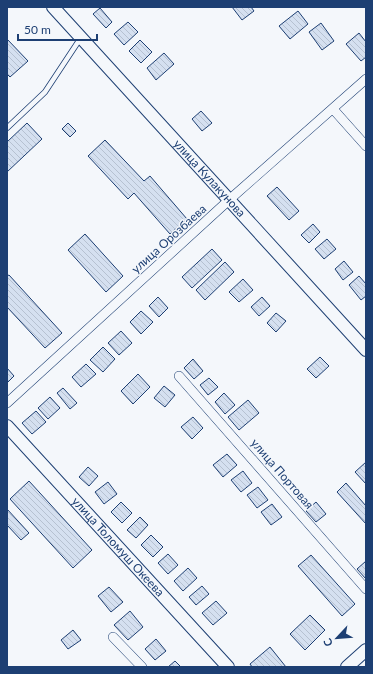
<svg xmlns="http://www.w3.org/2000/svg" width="373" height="674" font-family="Lato,sans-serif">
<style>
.building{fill:url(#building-back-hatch);stroke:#1d3f73}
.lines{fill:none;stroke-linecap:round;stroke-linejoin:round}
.service-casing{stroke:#1d3f73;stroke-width:6}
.minor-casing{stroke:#1d3f73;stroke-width:10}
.tertiary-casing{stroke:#1d3f73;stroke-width:14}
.service{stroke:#f4f7fb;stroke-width:4.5}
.minor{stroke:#f4f7fb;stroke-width:9}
.tertiary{stroke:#f4f7fb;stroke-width:12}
.labels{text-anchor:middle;stroke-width:3;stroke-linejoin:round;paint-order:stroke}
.street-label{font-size:12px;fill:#1d3f73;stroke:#f4f7fb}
</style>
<defs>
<pattern id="building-back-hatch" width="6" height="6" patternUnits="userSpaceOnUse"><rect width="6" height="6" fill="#d5e0f0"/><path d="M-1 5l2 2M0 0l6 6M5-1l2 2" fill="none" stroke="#b6c1d1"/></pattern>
</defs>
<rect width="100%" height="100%" fill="#f4f7fb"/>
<!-- building -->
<path class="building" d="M232 7H251L254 11 242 20Z
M100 8 112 22 106 28 93 14Z
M298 11 308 24 290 39 279 26Z
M128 22 138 32 124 45 114 34Z
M321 23 334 41 322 50 309 32Z
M359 33 366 42V57L361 61 346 44Z
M7 39 28 61 10 77 7 74Z
M140 40 152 52 141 63 129 51Z
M164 53 174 64 156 80 147 68Z
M201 111 212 123 202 131 192 119Z
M27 123 42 139 7 172V142Z
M68 123 76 131 70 137 62 129Z
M105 140 144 181 150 176 187 219 170 234 134 193 128 199 88 156Z
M277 187 299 211 289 220 267 196Z
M313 224 320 232 309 243 301 235Z
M85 234 123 276 106 292 68 250Z
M327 239 336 249 324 259 315 249Z
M212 249 222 260 192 288 182 277Z
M344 261 353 272 343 280 335 269Z
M225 262 234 272 205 300 196 290Z
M9 275 62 333 45 348 7 307V276Z
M359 276 366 284V296L361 300 349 285Z
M243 279 253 290 239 302 229 292Z
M158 297 168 308 159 317 149 306Z
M262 297 270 306 259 316 251 307Z
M141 311 153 322 141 334 130 322Z
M276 313 286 321 276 332 267 323Z
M121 331 132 343 119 355 108 343Z
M103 347 115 359 103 372 90 360Z
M320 357 329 366 316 378 307 369Z
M193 359 203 371 194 379 184 368Z
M86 364 96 374 81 387 72 377Z
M7 368 14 376 7 383Z
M138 374 150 387 133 404 121 391Z
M209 378 218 387 208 395 200 385Z
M164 386 175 395 165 407 154 398Z
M63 388 77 403 70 409 57 393Z
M224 393 235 405 225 414 215 402Z
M50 397 60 408 48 419 38 408Z
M248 400 259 413 239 430 228 417Z
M36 411 46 422 32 434 22 423Z
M193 417 203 428 192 439 181 427Z
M227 454 237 465 223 477 213 465Z
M366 462V484L355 472Z
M88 467 98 476 89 486 79 477Z
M243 471 252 483 241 492 231 480Z
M29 481 92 550 73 568 10 499Z
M108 482 117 494 104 504 95 492Z
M346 483 366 506V524L337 492Z
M258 487 268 500 257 508 247 495Z
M121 502 132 513 122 523 111 512Z
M316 502 326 514 316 522 306 511Z
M272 504 282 517 271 525 261 512Z
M7 509 29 533 21 540 7 525Z
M140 517 148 525 136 538 127 530Z
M151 535 163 547 153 557 141 545Z
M168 554 178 565 168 574 158 563Z
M311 555 355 604 342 616 298 566Z
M366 561V579L357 569Z
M188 568 197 578 183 591 174 581Z
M202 586 209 594 196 605 189 597Z
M109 587 123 602 111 612 98 596Z
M216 601 227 613 213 625 202 613Z
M130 611 143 627 128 640 114 625Z
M310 615 325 630 305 650 290 634Z
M73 630 81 640 68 649 61 640Z
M156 639 166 651 155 660 145 649Z
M270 647 286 667H252L250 664Z
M175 661 181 667H168Z"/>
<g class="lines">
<defs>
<path id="service" d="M7 128 45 92 80 39"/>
<path id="minor" d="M333 109 366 146
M179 376 366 589
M7 403 229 200 366 79
M113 637 142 667"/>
<g id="tertiary">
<path id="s1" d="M53 7 366 350"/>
<path id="s2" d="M7 426 228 667"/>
<path d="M347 667 366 650"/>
</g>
</defs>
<!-- service casing -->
<use href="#service" class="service-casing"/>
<!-- minor casing -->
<use href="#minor" class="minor-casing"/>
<!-- tertiary casing -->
<use href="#tertiary" class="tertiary-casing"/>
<!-- service -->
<use href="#service" class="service"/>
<!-- minor -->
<use href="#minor" class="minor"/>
<!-- tertiary -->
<use href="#tertiary" class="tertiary"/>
</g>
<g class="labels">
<!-- street labels -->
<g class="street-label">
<text dy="4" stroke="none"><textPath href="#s1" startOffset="232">улица Кулакунова</textPath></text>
<text transform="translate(169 239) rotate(-42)" y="4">улица Орозбаева</text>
<text transform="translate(282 474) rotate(49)" y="4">улица Портовая</text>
<text dy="4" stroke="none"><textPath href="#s2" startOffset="164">улица Толомуш Океева</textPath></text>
</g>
</g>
<!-- border -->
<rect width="373" height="674" fill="none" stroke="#1d3f73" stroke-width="16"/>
<!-- north arrow -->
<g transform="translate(337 638) rotate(244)" stroke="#f4f7fb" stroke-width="3" paint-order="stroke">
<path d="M0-3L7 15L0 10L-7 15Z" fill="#1d3f73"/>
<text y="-6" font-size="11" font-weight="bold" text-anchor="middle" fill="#1d3f73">С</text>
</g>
<!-- scale -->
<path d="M18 34v6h79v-6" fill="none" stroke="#1d3f73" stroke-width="2"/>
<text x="24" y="34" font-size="12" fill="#1d3f73" stroke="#f4f7fb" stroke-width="3" paint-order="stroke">50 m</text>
</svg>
